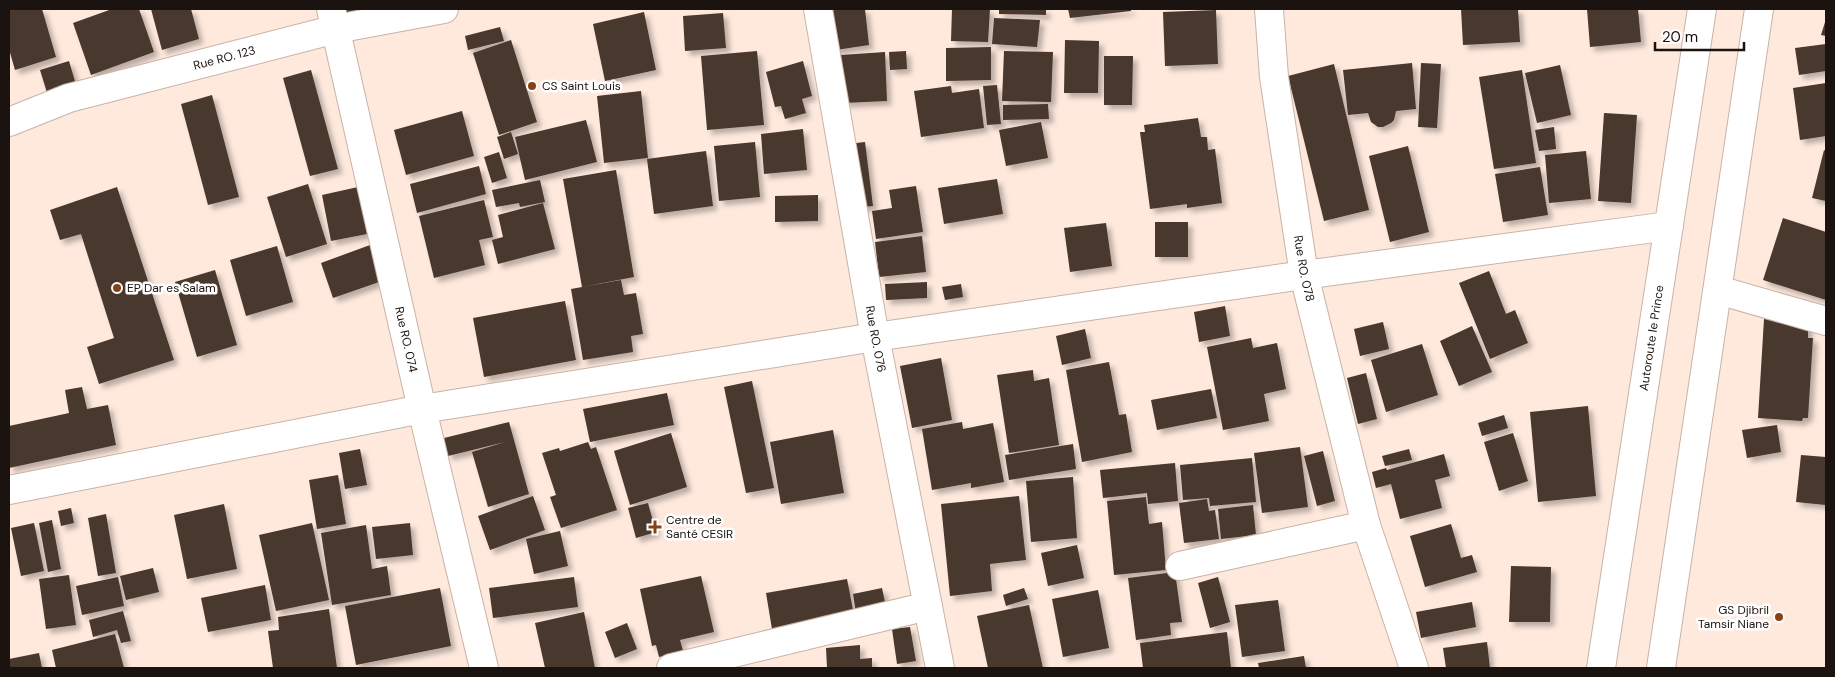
<svg xmlns="http://www.w3.org/2000/svg" width="1835" height="677" font-family="'DM Sans',sans-serif">
<style>
.building{fill:#48372e;filter:url(#shadow)}
.lines{fill:none;stroke-linecap:round;stroke-linejoin:round}
.minor-casing{stroke:#c8b3a7;stroke-width:30}
.major-casing{stroke:#c8b3a7;stroke-width:30}
.minor{stroke:#fff;stroke-width:28}
.major{stroke:#fff;stroke-width:28}
.poi-dot{fill:#864215;stroke:#fff;stroke-width:2}
.labels{text-anchor:middle;stroke-width:5;stroke-linejoin:round;paint-order:stroke}
.street-label{font-size:12px;fill:#1b130f;stroke:#fff}
.poi-label{font-size:12px;fill:#1b130f;stroke:#fff;text-anchor:start}
</style>
<defs>
<filter id="shadow"><feDropShadow dx="4.5" dy="4.5" stdDeviation="2.5" flood-color="#0004"/></filter>
</defs>
<rect width="100%" height="100%" fill="#ffe9dd"/>
<!-- building -->
<path class="building" d="M9 9H42L56 57 15 70 9 49Z
M112 9H139L154 52 91 75 73 23Z
M151 9H191L199 39 162 50Z
M339 9H375L341 18Z
M824 9H865L869 45 829 51Z
M952 9H990L988 42 951 41Z
M999 9H1046V15L999 14Z
M1068 9H1131V11L1070 18Z
M1461 9H1518L1520 42 1463 45Z
M1587 9H1638L1641 42 1590 47Z
M1216 10 1218 64 1165 66 1163 12Z
M644 12 656 70 605 81 593 24Z
M723 13 726 48 685 51 683 16Z
M994 18 1040 20 1037 47 992 44Z
M1826 19V36L1821 35Z
M500 27 504 41 468 50 465 36Z
M511 40 537 122 499 135 473 53Z
M1065 40 1099 41 1098 93H1064Z
M1826 44V71L1799 75 1795 48Z
M991 47V80L946 81V48Z
M757 51 764 125 707 130 701 56Z
M906 51 907 69 890 70 889 52Z
M1004 51 1053 52 1051 102 1002 101Z
M885 52 887 101 843 103 841 55Z
M1104 56H1133L1132 105H1104Z
M69 61 77 88 48 96 40 70Z
M803 61 812 96 802 99 806 113 785 119 781 106 775 107 766 72Z
M1412 63 1416 109 1396 111 1394 120 1391 123 1383 127H1378L1371 122 1368 113 1348 115 1343 70Z
M1421 63 1441 64 1437 128 1418 127Z
M1334 64 1369 210 1324 221 1288 76Z
M1560 65 1571 115 1537 123 1525 73Z
M311 70 338 169 310 176 283 78Z
M1522 70 1536 163 1494 169 1479 77Z
M1826 83V136L1800 140 1793 88Z
M997 85 1001 124 987 125 983 86Z
M951 86 952 93 979 89 984 128 921 137 914 91Z
M641 91 648 158 604 163 597 96Z
M212 95 239 197 208 205 181 104Z
M1048 104 1049 119 1003 120V105Z
M462 111 474 156 406 175 394 130Z
M1604 113 1637 115 1631 203 1598 201Z
M1198 118 1201 137H1207L1208 150 1215 149 1222 203 1187 208V204L1150 209 1140 132H1145L1144 125Z
M586 120 597 162 525 180 515 137Z
M1041 122 1048 158 1006 166 999 130Z
M1554 127 1556 149 1539 151 1535 130Z
M803 129 807 170 764 174 761 134Z
M511 132 518 154 504 159 497 137Z
M755 142 760 197 719 201 714 146Z
M865 142 873 206 855 208 847 144Z
M1408 146 1429 232 1390 242 1369 156Z
M1824 150 1826 151V201L1812 198Z
M706 151 713 206 654 214 647 159Z
M1586 151 1591 199 1549 203 1545 155Z
M499 152 507 178 492 183 484 157Z
M479 166 486 194 417 213 410 184Z
M1540 167 1548 215 1503 222 1495 174Z
M616 170 634 277 582 287 563 179Z
M997 179 1003 214 944 224 938 188Z
M540 180 545 202 520 207 519 203 496 207 492 190Z
M308 184 327 244 286 257 267 197Z
M916 186 923 232 876 239 872 211 892 208 889 190Z
M117 187 174 360 99 384 87 347 114 338 81 234 60 240 50 210Z
M358 187 367 234 331 241 322 195Z
M818 195V221L775 222V196Z
M484 200 493 237 479 240 485 265 434 278 419 216Z
M543 203 555 249 498 264 492 240 503 237 498 215Z
M1783 218 1826 232V300L1763 280Z
M1155 222H1188V257H1155Z
M1106 223 1112 266 1070 272 1064 228Z
M922 236 926 272 879 277 875 242Z
M370 245 382 281 333 298 321 263Z
M277 246 293 302 246 316 230 260Z
M215 270 237 345 197 357 175 282Z
M1489 271 1506 314 1515 310 1528 343 1490 359 1459 283Z
M621 280 624 295 636 293 643 334 631 336 633 352 583 360 571 289Z
M927 282V298L886 300 885 284Z
M961 284 963 297 945 300 942 287Z
M565 301 576 360 484 377 473 318Z
M1225 306 1230 336 1199 342 1194 312Z
M1764 319 1808 322V338H1813L1808 418H1803L1802 421 1758 418Z
M1383 322 1389 349 1360 356 1354 329Z
M1472 326 1492 372 1459 386 1440 341Z
M1085 329 1091 358 1062 365 1056 336Z
M1251 338 1253 348 1277 343 1286 389 1264 394 1269 421 1223 430 1207 347Z
M1422 344 1438 395 1386 412 1371 360Z
M941 358 952 420 912 428 900 366Z
M1109 362 1119 415 1126 414 1132 452 1082 462 1066 370Z
M1033 370 1034 381 1049 378 1059 445 1009 453 997 375Z
M1366 373 1377 419 1358 424 1347 378Z
M752 381 774 488 746 493 724 387Z
M82 387 87 409 108 405 116 445 9 468V426L69 413 65 390Z
M1211 389 1217 418 1157 430 1151 400Z
M667 393 674 425 590 442 583 409Z
M1588 406 1596 496 1538 502 1530 412Z
M1504 415 1508 428 1482 436 1478 423Z
M509 422 529 494 488 507 472 452 505 442 448 456 444 438Z
M962 422 963 429 993 423 1004 482 971 488V483L932 490 922 429Z
M1777 425 1781 452 1747 458 1742 430Z
M833 430 844 493 781 504 770 442Z
M671 433 687 487 630 505 614 451Z
M1513 433 1528 481 1499 491 1484 442Z
M588 442 591 449 596 447 617 510 561 528 550 497 556 495 542 453 559 448 560 451Z
M1073 444 1076 469 1009 480 1005 455Z
M1300 447 1308 507 1262 513 1254 453Z
M360 449 367 485 345 489 339 453Z
M1409 449 1412 460 1385 466 1382 456Z
M1323 451 1335 501 1317 506 1304 456Z
M1444 454 1450 476 1435 480 1442 508 1400 519 1391 484 1376 488 1372 472 1386 468 1387 470Z
M1801 455 1826 457V505L1796 502Z
M1252 458 1256 502 1210 506 1209 498 1183 500 1180 465Z
M1175 463 1178 501 1148 504 1147 493 1103 498 1100 470Z
M338 475 346 524 317 529 309 480Z
M1073 477 1077 538 1031 542 1026 481Z
M533 496 545 530 490 550 478 516Z
M1019 496 1026 560 990 564 992 591 950 596 941 504Z
M1146 497 1149 524 1162 522 1166 570 1114 575 1107 501Z
M1207 499 1209 511 1215 510 1219 539 1184 543 1179 503Z
M648 503 656 532 636 538 628 508Z
M224 504 237 569 187 579 174 515Z
M1253 505 1256 535 1221 539 1218 509Z
M71 508 74 523 61 526 58 511Z
M106 514 116 573 98 576 88 518Z
M52 520 61 569 48 572 39 523Z
M34 523 44 571 21 576 11 528Z
M312 523 329 600 276 611 259 535Z
M410 523 413 555 376 559 372 527Z
M1451 524 1461 558 1472 555 1477 572 1425 587 1410 536Z
M366 525 372 569 387 566 391 595 332 605 321 533Z
M560 531 568 566 534 574 526 539Z
M1077 545 1084 578 1048 586 1041 553Z
M1511 566 1551 567 1550 622H1509Z
M153 568 159 592 126 600 120 576Z
M1175 572 1182 622 1170 623 1171 635 1136 640 1128 578Z
M69 575 76 625 46 629 39 579Z
M701 576 714 632 680 640 683 651 659 657 656 645 652 646 640 589Z
M118 577 124 606 82 615 76 586Z
M574 577 578 607 493 618 489 588Z
M1218 577 1230 622 1210 628 1198 583Z
M847 579 854 615 772 629 766 593Z
M265 585 271 620 208 632 201 598Z
M440 588 451 646 356 665 345 606Z
M882 588 886 607 856 613 853 594Z
M1024 588 1028 599 1006 606 1003 595Z
M1098 590 1109 648 1063 657 1052 599Z
M1278 600 1285 651 1242 657 1235 605Z
M1472 602 1476 627 1421 638 1416 612Z
M1029 605 1043 668H988L977 616Z
M329 609 337 668H273L268 631 279 630 278 617Z
M123 611 131 641 121 643 117 630 93 637 89 620Z
M584 612 595 668H545L535 623Z
M627 623 637 649 615 658 605 632Z
M910 627 916 661 897 664 892 629Z
M1227 632 1231 668H1143L1140 643Z
M115 634 124 668H56L52 650Z
M1487 642 1490 668H1446L1443 648Z
M860 645V659L872 658V668H827L826 648Z
M39 653 42 668H10L9 659Z
M1304 656 1306 668H1259L1258 663Z"/>
<g class="lines">
<defs>
<g id="minor">
<path id="s1" d="M331 9 422 409 484 668"/>
<path id="s2" d="M818 9 875 337 940 668"/>
<path id="s3" d="M1269 9 1274 77 1304 275 1366 525 1414 668"/>
<path id="s4" d="M9 122 69 98 336 29 444 9"/>
<path d="M1718 290 1826 321"/>
<path d="M9 490 422 409 875 337 1304 275 1669 226"/>
<path d="M1180 566 1366 525"/>
<path d="M671 668 928 606"/>
</g>
<g id="major">
<path id="s5" d="M1601 668 1702 9"/>
<path d="M1661 668 1759 9"/>
</g>
</defs>
<!-- minor casing -->
<use href="#minor" class="minor-casing"/>
<!-- major casing -->
<use href="#major" class="major-casing"/>
<!-- minor -->
<use href="#minor" class="minor"/>
<!-- major -->
<use href="#major" class="major"/>
</g>
<!-- markers -->
<g class="poi-dot">
<circle cx="532" cy="86" r="5"/>
<circle cx="117" cy="288" r="5"/>
<path d="M652.5 519.5h5v5h5v5h-5v5h-5v-5h-5v-5h5z"/>
<circle cx="1779" cy="617" r="5"/>
</g>
<g class="labels">
<!-- street labels -->
<g class="street-label">
<text dy="4" stroke="none"><textPath href="#s4" startOffset="225">Rue RO. 123</textPath></text>
<text dy="4" stroke="none"><textPath href="#s3" startOffset="262">Rue RO. 078</textPath></text>
<text dy="4" stroke="none"><textPath href="#s1" startOffset="339">Rue RO. 074</textPath></text>
<text dy="4" stroke="none"><textPath href="#s2" startOffset="335">Rue RO. 076</textPath></text>
<text dy="4" stroke="none"><textPath href="#s5" startOffset="334">Autoroute le Prince</textPath></text>
</g>
<!-- poi labels -->
<g class="poi-label">
<text x="542" y="90">CS Saint Louis</text>
<text x="127" y="292">EP Dar es Salam</text>
<text x="666" y="524">Centre de<tspan x="666" dy="14">Santé CESIR</tspan></text>
<text x="1769" y="614" text-anchor="end">GS Djibril<tspan x="1769" dy="14">Tamsir Niane</tspan></text>
</g>
</g>
<!-- border -->
<rect width="1835" height="677" fill="none" stroke="#1b130f" stroke-width="20"/>
<!-- scale -->
<path d="M1655 42v8h89v-8" fill="none" stroke="#1b130f" stroke-width="2.5"/>
<text x="1662" y="42" font-size="15" fill="#1b130f" stroke="#ffffff" stroke-width="4" paint-order="stroke">20 m</text>
</svg>
